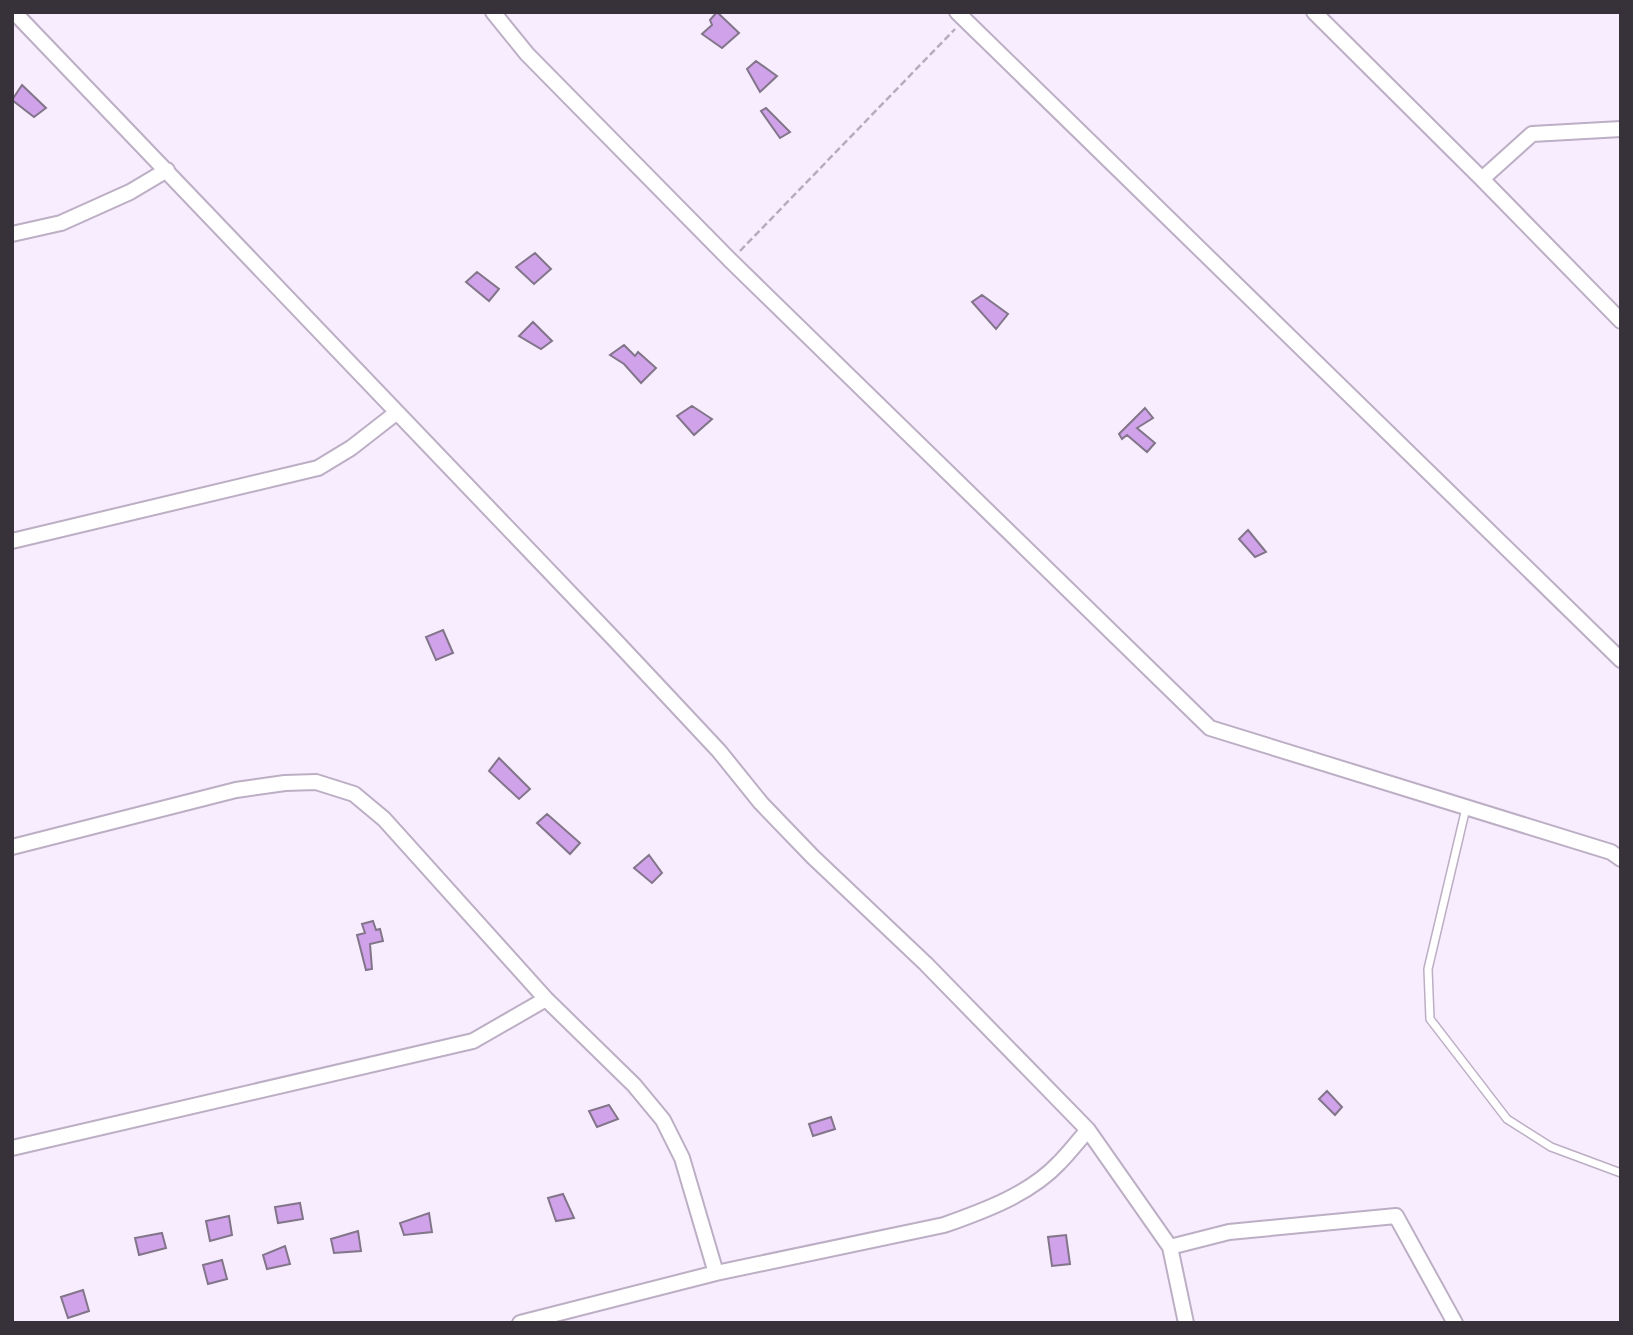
<svg xmlns="http://www.w3.org/2000/svg" width="1633" height="1335" font-family="'IBM Plex Sans',sans-serif">
<style>
.building{fill:#d0a2ea;stroke:#827589;stroke-width:2}
.lines{fill:none;stroke-linecap:round;stroke-linejoin:round}
.lane-casing{stroke:#bcaec4;stroke-width:10}
.street-casing{stroke:#bcaec4;stroke-width:18}
.path{stroke:#b6adbc;stroke-width:2.5;stroke-dasharray:7 3.5;stroke-linecap:butt}
.lane{stroke:#fff;stroke-width:7}
.street{stroke:#fff;stroke-width:14}
</style>
<rect width="100%" height="100%" fill="#f8edff"/>
<!-- building -->
<path class="building" d="M717 12 739 33 722 48 702 34 712 25 710 20Z
M756 61 777 76 760 92 747 69Z
M22 85 46 108 34 117 12 100Z
M766 108 790 132 780 138 761 111Z
M535 253 551 269 534 284 516 267Z
M477 272 499 289 489 301 466 282Z
M982 295 1008 314 996 329 972 302Z
M533 322 552 341 541 349 519 336Z
M624 345 635 356 638 352 656 368 641 383 624 364 610 355Z
M692 406 712 419 694 435 677 416Z
M1145 408 1153 418 1137 428 1155 443 1147 452 1127 435 1122 439 1119 434Z
M1248 530 1266 552 1255 557 1239 539Z
M443 630 453 653 436 660 426 637Z
M499 758 530 789 519 799 489 771Z
M547 814 580 843 570 854 537 823Z
M649 855 662 873 652 883 634 868Z
M373 921 376 930 380 929 383 941 370 944 372 969 366 970 357 935 365 933 362 924Z
M1327 1091 1342 1107 1335 1115 1319 1099Z
M609 1105 618 1119 597 1127 589 1111Z
M831 1117 835 1129 813 1136 809 1124Z
M563 1194 574 1218 556 1221 548 1198Z
M300 1203 303 1219 278 1223 275 1207Z
M429 1213 432 1232 404 1235 400 1223Z
M229 1216 232 1235 210 1241 206 1221Z
M358 1231 361 1251 334 1253 331 1239Z
M162 1233 166 1248 139 1255 135 1238Z
M1066 1235 1070 1264 1052 1266 1048 1237Z
M285 1246 290 1264 267 1269 263 1255Z
M222 1260 227 1279 208 1284 203 1265Z
M83 1290 89 1311 68 1318 61 1297Z"/>
<g class="lines">
<defs>
<path id="lane" d="M1466 808 1428 969 1430 1019 1507 1119 1551 1147 1621 1173"/>
<path id="street" d="M14 12 614 639 719 751 761 803 813 857 926 964 1088 1130 1170 1247 1186 1323
M493 12 527 54 731 261 1210 728 1611 852 1621 859
M957 12 1621 660
M1314 12 1482 179 1621 321
M1482 179 1532 134 1621 129
M12 234 61 223 130 192 167 170
M12 541 318 468 351 448 396 413
M12 847 236 790 285 783 316 782 354 794 384 819 546 999 634 1085 663 1120 682 1158 716 1273
M12 1148 473 1041 546 999
M1170 1247 1229 1232 1396 1216 1455 1323
M520 1323 716 1273 944 1225C984 1211 1030 1194 1059 1163 1069 1153 1078 1141 1088 1130"/>
</defs>
<!-- lane casing -->
<use href="#lane" class="lane-casing"/>
<!-- street casing -->
<use href="#street" class="street-casing"/>
<!-- path -->
<path class="path" d="M740 251 955 29"/>
<!-- lane -->
<use href="#lane" class="lane"/>
<!-- street -->
<use href="#street" class="street"/>
</g>
<!-- border -->
<rect width="1633" height="1335" fill="none" stroke="#37313a" stroke-width="28"/>
</svg>
